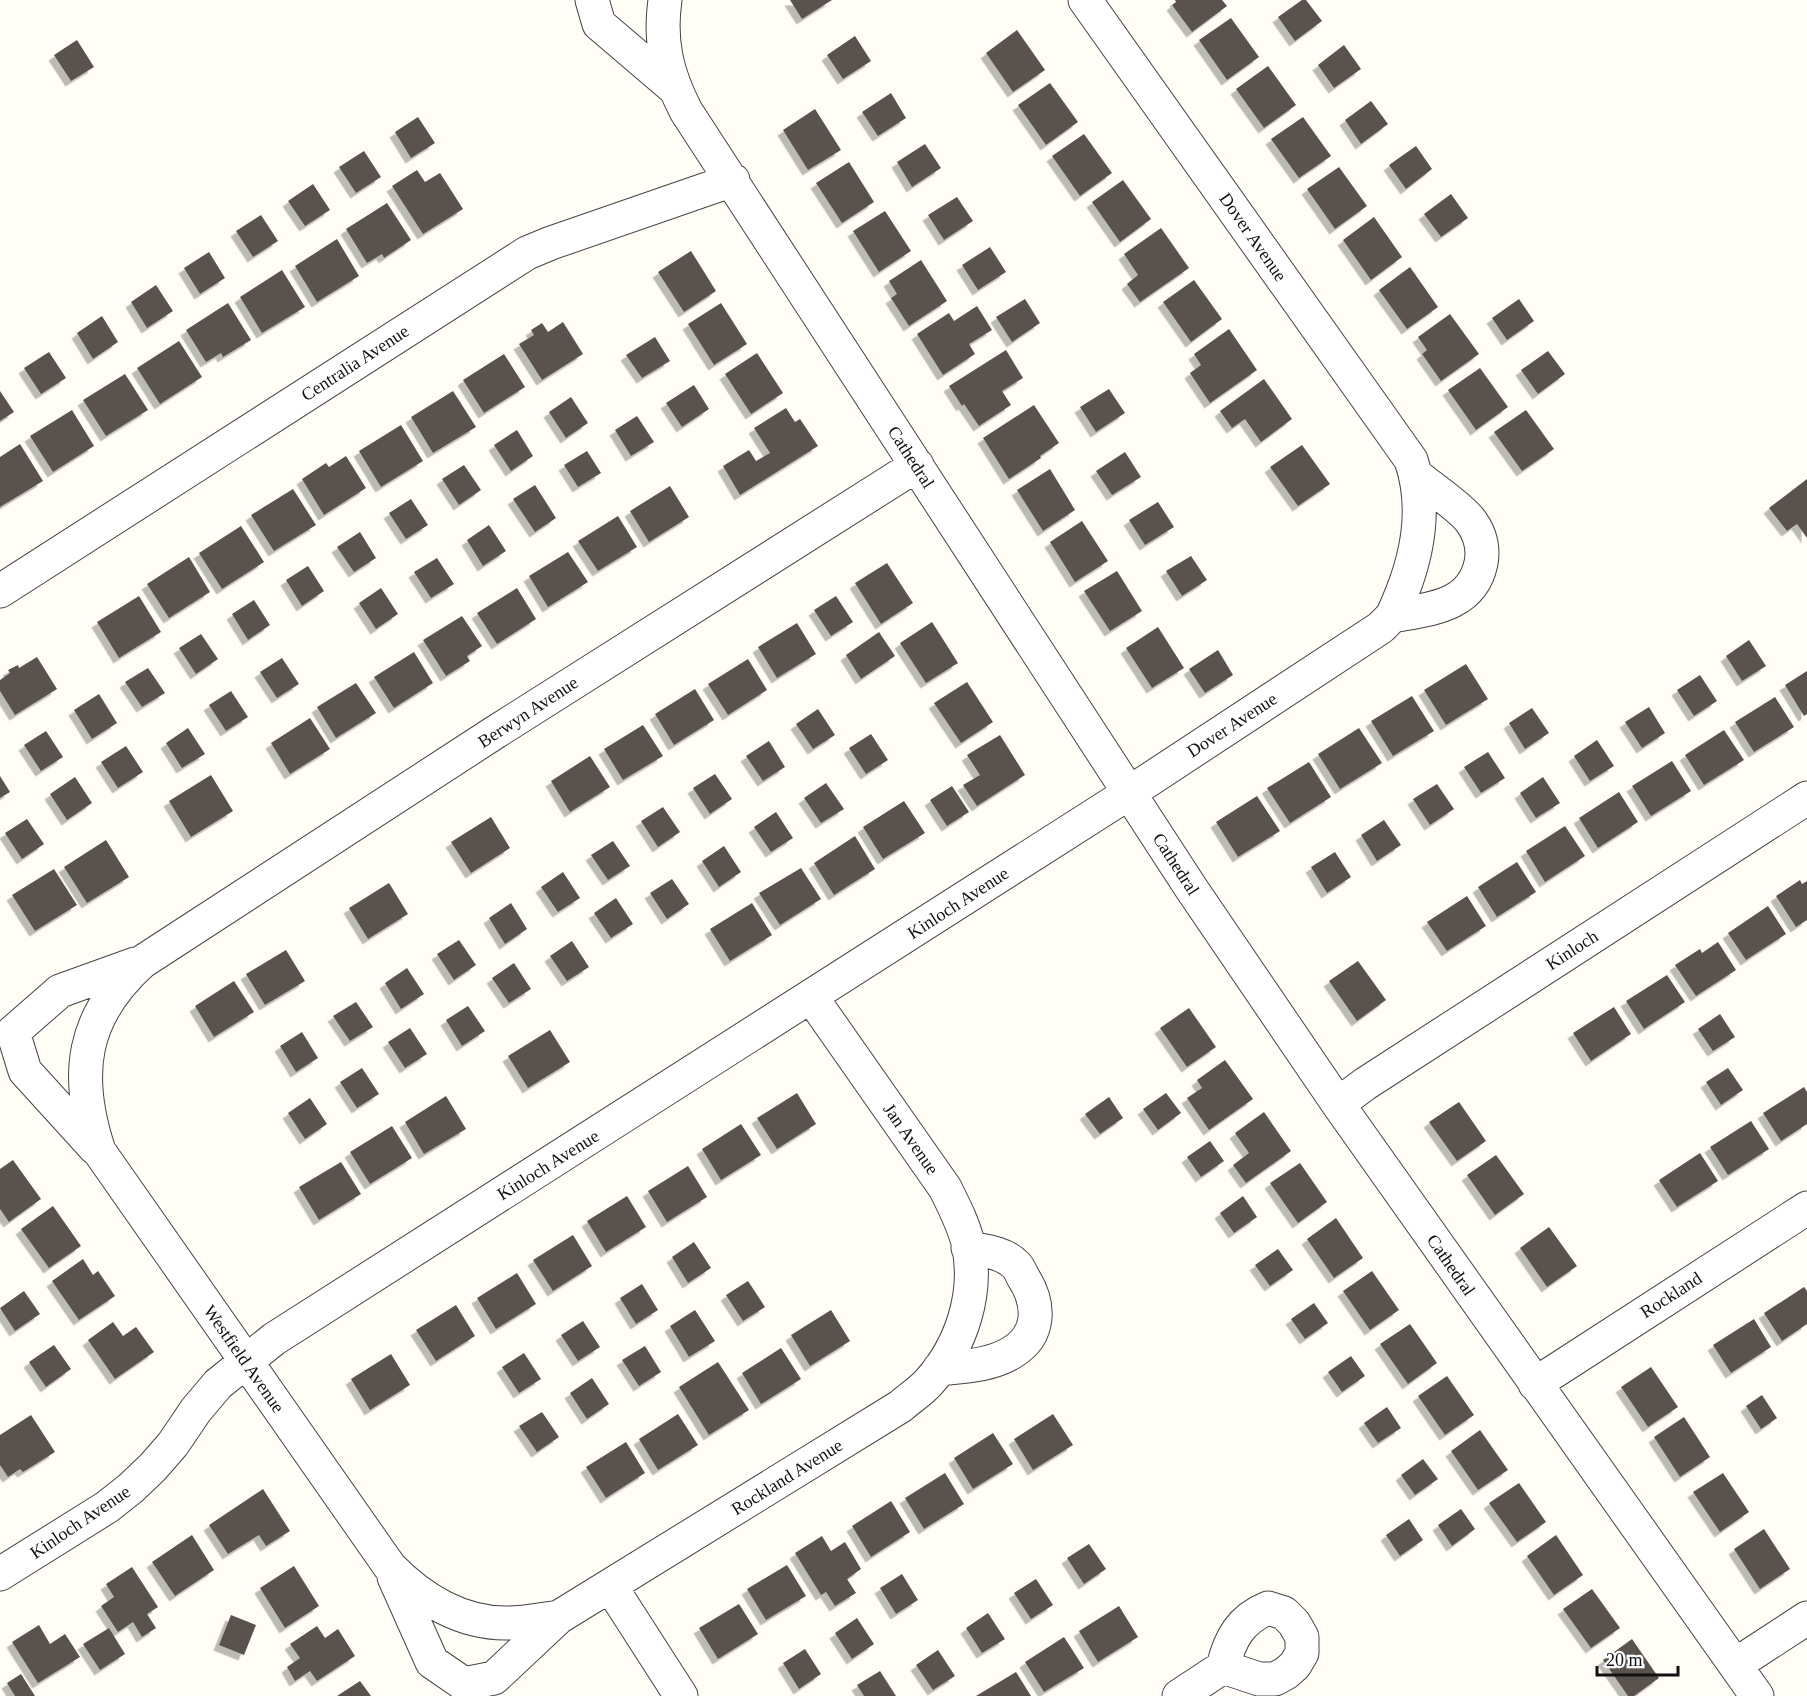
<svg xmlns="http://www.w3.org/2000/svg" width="1807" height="1696" font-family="Georgia,serif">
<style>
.building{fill:#5a524d;filter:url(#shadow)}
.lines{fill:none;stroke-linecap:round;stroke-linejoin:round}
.minor-casing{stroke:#444;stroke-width:35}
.minor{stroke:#fff;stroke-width:33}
.labels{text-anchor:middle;stroke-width:6;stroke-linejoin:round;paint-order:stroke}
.street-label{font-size:18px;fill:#111;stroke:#fff}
</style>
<defs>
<filter id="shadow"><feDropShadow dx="-5.5" dy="5.5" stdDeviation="0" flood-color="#0004"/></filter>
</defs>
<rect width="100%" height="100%" fill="#fffdf5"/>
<!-- building -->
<path class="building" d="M790 0H832L802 19Z
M1175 0H1222L1227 6 1192 32 1172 5 1176 2Z
M1302 0H1306L1322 21 1295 41 1278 17Z
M1231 18 1259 57 1227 80 1199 40Z
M1017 30 1045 70 1013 92 986 53Z
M855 36 871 61 843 79 827 55Z
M77 40 94 67 71 81 54 55Z
M1344 45 1361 69 1334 88 1318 65Z
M1268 66 1296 105 1264 128 1236 89Z
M1050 83 1078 122 1046 145 1018 105Z
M891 93 906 118 878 136 862 112Z
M1371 101 1388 124 1361 144 1345 120Z
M815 109 841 150 808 170 783 130Z
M418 117 435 143 411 158 395 132Z
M1303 117 1331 156 1299 178 1271 139Z
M1084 134 1112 173 1080 196 1052 156Z
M925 144 941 168 912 187 897 162Z
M1416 146 1432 169 1406 189 1389 165Z
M364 151 381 177 356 193 339 167Z
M849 162 874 202 842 223 816 183Z
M1339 167 1367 206 1335 229 1307 189Z
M417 170 425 182 440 173 463 209 423 234 392 186Z
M1123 180 1151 219 1120 242 1092 202Z
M313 184 330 210 305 226 288 201Z
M1451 194 1468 218 1441 237 1424 214Z
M957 197 973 221 944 240 928 215Z
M387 203 411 240 384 258 382 254 367 263 346 229Z
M885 211 911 251 879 272 853 231Z
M261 215 278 241 253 257 236 231Z
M1374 217 1402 257 1371 280 1343 240Z
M1161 228 1189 268 1140 302 1127 284 1138 275 1124 254Z
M337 239 359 276 317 302 295 266Z
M990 247 1006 272 978 290 962 265Z
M691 251 716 291 684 312 658 272Z
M209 252 225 278 200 294 184 268Z
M921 260 947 301 909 326 891 298 897 294 889 281Z
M1410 267 1438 307 1407 329 1379 290Z
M282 270 305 307 262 333 240 297Z
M1194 280 1222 319 1191 342 1163 302Z
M156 285 173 311 147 328 131 302Z
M1025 299 1040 323 1012 342 996 317Z
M1519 299 1534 321 1507 340 1492 318Z
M228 303 251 340 223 357 221 353 206 362 186 330Z
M721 303 747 344 714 365 688 324Z
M977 306 992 330 969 344 975 354 943 375 917 334 949 313 954 321Z
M1450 314 1479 354 1441 381 1422 354 1427 350 1418 337Z
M102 316 118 342 93 359 77 333Z
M563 322 583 354 542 380 519 344 534 335 531 330 542 323 548 332Z
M1229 329 1257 370 1210 403 1190 373 1201 365 1194 354Z
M655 337 670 361 642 378 626 355Z
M179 341 202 377 160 404 137 368Z
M1006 350 1023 378 1002 391 1011 405 979 426 964 404 962 406 949 386Z
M1548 351 1565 374 1538 394 1521 370Z
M49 352 66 378 41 394 24 368Z
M757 353 783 393 751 414 725 374Z
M504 354 525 387 484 413 463 380Z
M1480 368 1508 407 1476 430 1448 390Z
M125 374 148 410 106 436 83 400Z
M1264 379 1292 419 1261 442 1245 419 1232 428 1220 411Z
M694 385 709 409 682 427 666 403Z
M1109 389 1125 413 1096 432 1080 407Z
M0 391 14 412 0 421Z
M453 391 476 427 433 453 411 417Z
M571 397 588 423 566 438 549 412Z
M1034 405 1059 443 1040 456 1041 458 1009 479 983 438Z
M786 408 795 422 800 419 818 446 740 495 723 466 749 450 756 461 770 453 754 428Z
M72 410 94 446 53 472 30 436Z
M1526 410 1554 449 1522 471 1494 432Z
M637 416 654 442 631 456 615 430Z
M401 425 423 461 381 487 359 451Z
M517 430 533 456 511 471 494 445Z
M20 444 43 481 0 507V457Z
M1302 445 1330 484 1298 506 1270 467Z
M587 451 601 473 578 487 564 465Z
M1125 452 1141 477 1112 495 1096 471Z
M346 456 366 488 324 515 302 479 326 463 329 467Z
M464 465 481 490 459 505 442 479Z
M1050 469 1075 510 1043 531 1017 490Z
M1807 479V538L1797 524 1787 531 1769 508Z
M535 485 556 518 535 532 513 499Z
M670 486 689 517 649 542 630 511Z
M293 489 316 525 274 551 251 515Z
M411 499 428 525 406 539 389 513Z
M1158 502 1174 527 1145 545 1129 520Z
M618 516 637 547 598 571 578 541Z
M1082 521 1108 561 1075 582 1050 542Z
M489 525 506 551 483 566 467 540Z
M241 526 264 562 222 589 199 553Z
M360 532 376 558 354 572 337 547Z
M568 552 588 582 548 607 529 576Z
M1191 556 1207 580 1182 596 1166 571Z
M189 557 210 592 169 618 147 584Z
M437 558 454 584 431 598 414 572Z
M887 563 913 603 881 624 855 583Z
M308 566 324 591 302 606 286 580Z
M1117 571 1142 611 1110 631 1084 591Z
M381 588 398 614 376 629 359 603Z
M517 588 536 619 497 644 477 613Z
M139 596 161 632 119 658 97 622Z
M836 596 853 622 831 636 814 610Z
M254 600 270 625 248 640 232 614Z
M462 616 482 646 467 656 470 661 446 676 423 640Z
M932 622 958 663 926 683 900 643Z
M797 623 816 654 777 678 758 647Z
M1158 627 1184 668 1152 688 1126 648Z
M879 632 895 656 861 679 846 655Z
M201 634 218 659 196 674 179 648Z
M1749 640 1766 666 1742 681 1726 656Z
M1218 650 1233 675 1205 693 1189 669Z
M414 652 433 683 394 708 374 677Z
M37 657 57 689 15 715 0 691V680L10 673 8 670 18 665 19 668Z
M282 658 299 684 277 698 260 672Z
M748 659 767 690 728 715 708 684Z
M1466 664 1488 699 1446 725 1424 690Z
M148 668 165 693 142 707 125 682Z
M1807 671V714L1804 716 1785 685Z
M1700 675 1717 701 1694 716 1677 690Z
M967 682 993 722 961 743 934 703Z
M356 683 376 713 336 738 317 707Z
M695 689 714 720 674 745 655 714Z
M231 691 248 717 226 731 209 705Z
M99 694 117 723 92 739 74 710Z
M1412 696 1434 731 1393 756 1371 721Z
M1775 697 1794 727 1754 752 1735 722Z
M1649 707 1665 733 1642 748 1625 722Z
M1532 708 1549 733 1525 749 1509 723Z
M818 709 835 735 813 749 796 724Z
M310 718 330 749 290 774 271 743Z
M643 725 663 756 623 780 604 749Z
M188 728 205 754 182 768 166 743Z
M1359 728 1382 763 1340 789 1318 754Z
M1724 730 1744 760 1704 785 1685 755Z
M46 731 63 757 41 771 24 745Z
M871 734 888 760 866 774 849 748Z
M1000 735 1025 775 977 806 963 785 980 775 967 755Z
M1597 740 1614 766 1590 781 1574 756Z
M769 741 785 767 763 781 746 756Z
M126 746 143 772 118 788 101 762Z
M1488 752 1505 778 1481 793 1464 767Z
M590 756 610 787 570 812 551 781Z
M1672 761 1691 791 1651 816 1632 786Z
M1309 762 1331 797 1290 823 1267 788Z
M715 774 732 799 710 814 693 788Z
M211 775 233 811 191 837 169 801Z
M0 776 10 792 0 798Z
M75 777 92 803 67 820 50 794Z
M1543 777 1560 803 1536 818 1520 793Z
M826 783 844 809 821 823 804 798Z
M1437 784 1454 809 1430 825 1413 799Z
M952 786 969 812 947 826 930 800Z
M1619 792 1638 822 1598 848 1579 818Z
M1257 796 1280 831 1238 857 1216 822Z
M904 801 925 833 883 859 863 827Z
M663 807 680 832 658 847 641 821Z
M776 812 793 838 771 852 754 827Z
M491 817 510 848 471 873 451 842Z
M27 819 44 844 22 859 5 833Z
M1384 820 1401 845 1377 861 1361 835Z
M1565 826 1585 856 1545 882 1526 851Z
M855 836 875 869 834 895 814 863Z
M106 840 129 877 87 903 64 867Z
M613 841 630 866 608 880 591 855Z
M724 846 741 872 719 887 702 861Z
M1335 852 1351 877 1327 893 1311 867Z
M1517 862 1536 892 1497 917 1478 887Z
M801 868 821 899 780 925 759 893Z
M54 869 77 905 35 931 12 895Z
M563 872 580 898 558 912 541 887Z
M672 879 689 904 667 919 650 893Z
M1800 880 1802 884 1807 881V920L1796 927 1776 896Z
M389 883 408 914 368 939 349 908Z
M1467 896 1486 926 1447 951 1427 922Z
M616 898 633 924 611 938 594 913Z
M511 903 527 929 505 944 489 918Z
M752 903 772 935 730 961 710 929Z
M1768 906 1786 934 1746 960 1728 933Z
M459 940 476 965 454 980 437 954Z
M572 941 589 967 567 981 550 956Z
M1718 942 1736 970 1696 996 1675 965 1700 949 1702 953Z
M286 950 305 981 265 1005 246 974Z
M1358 961 1386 1000 1357 1021 1329 981Z
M514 963 531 989 509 1003 492 978Z
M407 968 424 994 401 1009 385 983Z
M1667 975 1685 1002 1644 1029 1626 1001Z
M234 981 254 1012 214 1037 195 1006Z
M356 1002 373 1027 350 1041 333 1016Z
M468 1006 485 1031 462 1046 446 1020Z
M1614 1007 1631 1034 1591 1061 1573 1033Z
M1189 1008 1216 1047 1187 1067 1160 1028Z
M1720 1014 1735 1037 1713 1051 1698 1029Z
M410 1028 427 1054 405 1068 388 1042Z
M550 1030 570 1062 528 1088 508 1056Z
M302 1032 318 1058 296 1072 280 1046Z
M1225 1060 1253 1099 1209 1130 1187 1098 1202 1088 1197 1080Z
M362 1068 379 1094 357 1108 340 1082Z
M1728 1068 1743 1090 1721 1105 1706 1082Z
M1804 1087 1807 1092V1124L1781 1141 1763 1113Z
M797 1093 816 1124 777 1149 757 1118Z
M1166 1093 1181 1113 1158 1130 1143 1109Z
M446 1096 466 1129 424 1154 405 1122Z
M1109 1097 1123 1118 1100 1134 1085 1114Z
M310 1098 327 1124 305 1139 288 1113Z
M1459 1102 1486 1141 1457 1161 1429 1122Z
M1264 1112 1291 1151 1246 1183 1233 1165 1249 1153 1235 1133Z
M1751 1121 1769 1149 1728 1175 1710 1147Z
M741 1124 761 1155 721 1180 702 1149Z
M392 1126 412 1158 370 1184 350 1152Z
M1210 1141 1224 1161 1201 1177 1187 1157Z
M1700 1153 1718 1181 1677 1207 1659 1180Z
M1496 1155 1524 1194 1495 1215 1467 1175Z
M13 1160 41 1199 9 1222 0 1209V1169Z
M341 1162 361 1194 319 1220 299 1187Z
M1300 1163 1327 1202 1298 1223 1270 1183Z
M688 1166 707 1197 667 1222 648 1191Z
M627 1196 646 1227 606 1252 587 1221Z
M1243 1196 1257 1217 1234 1233 1220 1213Z
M53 1206 81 1246 49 1268 21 1229Z
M1336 1218 1363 1258 1334 1278 1307 1239Z
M1549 1227 1577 1266 1547 1287 1520 1248Z
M573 1235 592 1266 553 1291 533 1260Z
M694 1242 711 1268 688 1283 672 1257Z
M1278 1249 1293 1270 1270 1286 1255 1265Z
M83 1259 93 1275 98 1271 115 1296 79 1320 52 1281Z
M1372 1271 1399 1310 1370 1330 1343 1291Z
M517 1273 536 1304 496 1329 477 1298Z
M748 1281 765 1307 743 1321 726 1295Z
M642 1284 658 1310 636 1324 620 1298Z
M1804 1287 1807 1291V1324L1782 1341 1764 1313Z
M24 1291 40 1314 15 1331 0 1308Z
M1314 1303 1328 1323 1305 1339 1291 1319Z
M456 1305 475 1336 436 1361 416 1330Z
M695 1310 715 1341 689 1357 670 1326Z
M831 1310 850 1341 810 1366 791 1335Z
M1754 1319 1771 1347 1731 1373 1713 1345Z
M583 1321 600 1347 578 1361 561 1335Z
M113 1322 123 1336 136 1327 154 1352 115 1379 88 1340Z
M1410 1324 1437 1363 1408 1384 1380 1344Z
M54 1345 71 1369 46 1387 29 1362Z
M645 1346 661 1372 639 1386 622 1360Z
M781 1348 801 1379 761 1404 742 1373Z
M524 1353 541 1379 519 1393 502 1367Z
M391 1354 410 1385 370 1410 351 1379Z
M1351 1356 1365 1376 1342 1392 1328 1372Z
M718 1362 749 1410 709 1435 679 1387Z
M1651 1367 1678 1407 1648 1427 1621 1387Z
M1447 1376 1474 1415 1445 1435 1418 1396Z
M592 1378 609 1404 587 1419 570 1393Z
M1762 1395 1777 1418 1761 1429 1746 1406Z
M1387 1407 1401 1428 1378 1443 1364 1423Z
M542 1412 559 1437 537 1452 519 1426Z
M678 1414 698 1445 658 1470 639 1439Z
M1053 1414 1073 1445 1033 1470 1014 1439Z
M31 1415 55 1452 23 1472 20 1469 8 1477 0 1465V1435Z
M1684 1417 1710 1457 1680 1477 1654 1437Z
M1480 1430 1508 1470 1478 1490 1451 1451Z
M993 1433 1013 1464 973 1489 954 1458Z
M626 1442 645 1473 606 1498 586 1467Z
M1423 1459 1438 1479 1415 1495 1401 1475Z
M945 1473 964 1504 924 1529 905 1498Z
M1723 1473 1749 1512 1720 1532 1693 1492Z
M1519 1483 1546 1522 1517 1542 1489 1503Z
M263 1489 290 1531 266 1546 259 1535 228 1554 209 1525Z
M891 1501 910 1532 871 1557 852 1526Z
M1461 1509 1475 1529 1452 1546 1438 1525Z
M1409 1519 1423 1540 1400 1556 1386 1535Z
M1764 1529 1790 1569 1760 1589 1734 1549Z
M192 1535 214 1570 175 1596 152 1562Z
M1556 1535 1583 1575 1554 1595 1527 1556Z
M822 1536 831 1551 845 1542 861 1569 847 1579 856 1593 835 1606 826 1592 821 1595 795 1553Z
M1089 1544 1106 1569 1084 1584 1067 1558Z
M787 1565 806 1596 766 1620 747 1589Z
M294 1566 319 1606 285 1628 260 1588Z
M132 1567 158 1607 147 1614 156 1628 142 1637 133 1622 118 1632 101 1606 114 1597 106 1584Z
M902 1574 918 1600 896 1614 880 1588Z
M1036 1579 1053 1605 1031 1619 1014 1593Z
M1592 1589 1620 1628 1591 1648 1563 1609Z
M739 1604 758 1634 718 1659 699 1628Z
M1119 1606 1138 1637 1098 1662 1079 1631Z
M988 1613 1005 1639 982 1653 966 1628Z
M231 1615 256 1625 244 1655 219 1645Z
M857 1618 874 1644 852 1659 835 1633Z
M39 1625 50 1644 65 1634 80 1657 38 1683 12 1642Z
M317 1626 325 1638 338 1629 355 1656 317 1681 310 1671 295 1681 287 1667 300 1658 290 1644Z
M109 1628 125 1654 100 1670 83 1644Z
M1064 1637 1084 1668 1044 1692 1025 1662Z
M1632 1639 1659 1678 1634 1696H1628L1603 1660Z
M805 1649 821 1674 799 1689 783 1663Z
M938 1650 955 1676 933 1690 916 1665Z
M880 1671 896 1696H864L857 1685Z
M1016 1672 1031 1696H976Z
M21 1674 35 1696H15L7 1683Z
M360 1681 371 1696H337Z"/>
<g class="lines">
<defs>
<path id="minor" d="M592 0 599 24 674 88
M665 0C659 42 667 74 686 111L1191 888 1338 1104 1757 1696
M0 591 527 253 551 243 733 180
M1392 616C1429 609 1472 607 1481 563 1484 547 1480 533 1470 520 1459 506 1430 487 1416 475
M812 998 945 1188C954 1206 963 1223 968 1243 979 1292 962 1345 929 1382 921 1391 910 1398 901 1406L559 1617C543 1619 525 1623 508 1623 462 1624 421 1599 390 1567L99 1151C74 1075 81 1017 142 962L494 733 917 465
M1338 1104 1365 1084 1807 798
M95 1148 25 1071 13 1032 60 991 135 964
M939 1369C964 1366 989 1366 1011 1353 1042 1335 1040 1303 1023 1277 1021 1273 1019 1268 1016 1265 1003 1252 985 1251 968 1248
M1535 1384 1807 1208
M0 1574 107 1507 131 1488 153 1467 173 1444 196 1410 218 1384 274 1339 1129 793 1380 628C1384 624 1390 619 1393 614 1396 608 1399 600 1402 593 1419 550 1426 504 1411 460L1085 0
M394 1577 432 1662 464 1684 494 1678 559 1617
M611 1587 681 1696
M1735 1665 1807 1618
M1179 1696 1223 1667C1230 1638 1241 1619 1268 1608L1284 1613 1294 1623 1302 1637V1653L1295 1665 1286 1673 1275 1679H1259L1223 1667"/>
</defs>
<!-- minor casing -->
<use href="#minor" class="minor-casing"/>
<!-- minor -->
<use href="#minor" class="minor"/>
</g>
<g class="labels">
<!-- street labels -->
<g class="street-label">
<text transform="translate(1253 237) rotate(55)" y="6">Dover Avenue</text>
<text transform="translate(355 363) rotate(-33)" y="6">Centralia Avenue</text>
<text transform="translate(911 457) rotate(57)" y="6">Cathedral</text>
<text transform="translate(528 712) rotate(-33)" y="6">Berwyn Avenue</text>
<text transform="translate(1232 725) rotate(-33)" y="6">Dover Avenue</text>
<text transform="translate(1176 864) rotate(57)" y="6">Cathedral</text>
<text transform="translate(958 903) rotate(-33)" y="6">Kinloch Avenue</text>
<text transform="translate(1572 950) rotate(-33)" y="6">Kinloch</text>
<text transform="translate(911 1139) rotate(55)" y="6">Jan Avenue</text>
<text transform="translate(548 1165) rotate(-32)" y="6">Kinloch Avenue</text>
<text transform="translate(1451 1265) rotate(55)" y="6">Cathedral</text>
<text transform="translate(1671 1295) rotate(-33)" y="6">Rockland</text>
<text transform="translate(244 1359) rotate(55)" y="6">Westfield Avenue</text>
<text transform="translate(787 1477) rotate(-32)" y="6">Rockland Avenue</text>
<text transform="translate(80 1522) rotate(-34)" y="6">Kinloch Avenue</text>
</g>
</g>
<!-- scale -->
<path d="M1597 1666v9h81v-9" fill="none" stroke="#111111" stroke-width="3"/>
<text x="1606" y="1666" font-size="18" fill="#111111" stroke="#ffffff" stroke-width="4.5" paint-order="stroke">20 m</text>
</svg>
